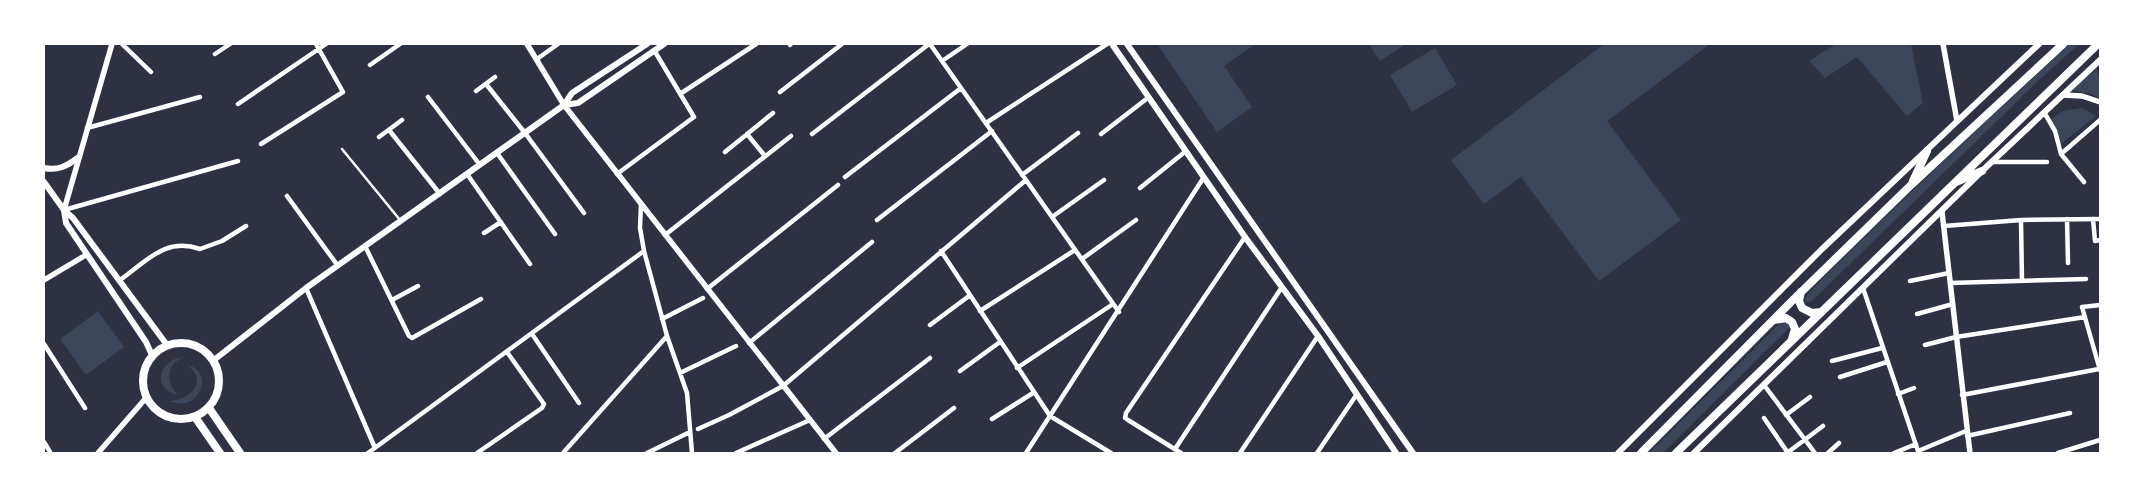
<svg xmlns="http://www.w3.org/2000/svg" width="2144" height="497" font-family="'Times New Roman',serif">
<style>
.green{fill:#3c4559}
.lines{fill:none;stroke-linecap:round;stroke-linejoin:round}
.service{stroke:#fff;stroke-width:2.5}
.minor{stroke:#fff;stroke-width:4.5}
.tertiary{stroke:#fff;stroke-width:5.5}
.secondary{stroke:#fff;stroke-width:6}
.primary{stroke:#fff;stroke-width:8}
.trunk{stroke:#fff;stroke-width:8}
</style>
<rect width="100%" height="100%" fill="#2d3142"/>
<!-- green -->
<path class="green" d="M1157 44H1255L1224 66 1252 107 1217 132Z
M1369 44H1406L1380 61Z
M1604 44H1710L1607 121 1681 220 1599 281 1521 177 1484 204 1451 160Z
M1836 44H1911L1923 103 1907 116 1857 57 1825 78 1809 61Z
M2069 44H2079L2037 82 1811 302H1806L1805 298 1815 286 1909 194Z
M1435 48 1457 85 1412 112 1390 75Z
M2097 69 2100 84V99L2092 94 2072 90Z
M2082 108 2096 116 2061 144 2051 119 2063 111Z
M98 311 124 347 86 375 60 339Z
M1784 321 1789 323 1790 327 1663 453H1649L1780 323Z
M183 357C166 366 165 381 178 395 152 391 157 360 183 357Z
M187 365C215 370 201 414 169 401 190 400 209 381 187 365Z"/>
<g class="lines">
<!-- service -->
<path class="service" d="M342 149 400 220"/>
<!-- minor -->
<path class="minor" d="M122 44 151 72
M930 44 1119 312
M790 45 791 44
M215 54 230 44
M537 59 558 44
M942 61 967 44
M370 65 400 44
M486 84 525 133 584 213
M476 91 495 77
M780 92 842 44
M680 94 756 44
M428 97 480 165
M238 104 326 44
M2044 112 2055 131 2061 154 2084 182
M986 123 1107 44
M87 128 200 97
M389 130 440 194
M747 134 765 156
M812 134 929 44
M1101 134 1149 97
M379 137 402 120
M261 144 343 92 316 44
M725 152 773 113
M497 153 555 234
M2061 154 2100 120
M1992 162H2047
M467 174 530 264
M617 174 694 117 654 50
M1022 175 1078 133
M845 177 961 88
M1140 188 1186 151
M287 196 338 266
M641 204 640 228 644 251 667 336 687 393 692 453
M64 210 238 161
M1052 217 1104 180
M2067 219 2068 263
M2093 219 2095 241 2100 240
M877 220 992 131
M2021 220 2022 281
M1944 226 2021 220 2100 219
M484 233 501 222
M665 235 791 136
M365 246 409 336 412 338 481 299
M941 251 1050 416 1111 453
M1082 259 1136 220
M120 280C147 261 165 237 200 249L222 241 246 226
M1910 281 1949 273
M1950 283 2086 279
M306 288 375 448
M1863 288 1918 451 1966 431
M707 289 838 185
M392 300 418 286
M980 311 1075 250
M1917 314 1953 304
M662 319 703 298
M930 325 969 296
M532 334 579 403
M749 343 872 242
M44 344 85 408
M1925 345 1956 337 2085 317
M1832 361 1882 348
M1017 368 1113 304
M2100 370 2082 307 2100 305
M960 371 1000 342
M680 373 736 346
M1840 377 1887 362
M1764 385 1815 453
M1898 394 1914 388
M1962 395 2099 369
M1786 415 1810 397
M1764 418 1788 453
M992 419 1033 393
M698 429 729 415 783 386 1026 180
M1967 436 2070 413
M824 439 930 358
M44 442 50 452
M1175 449 1282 287
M368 453 644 251
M477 453 542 408 544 404 507 352
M563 453 667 336
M647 453 690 432
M736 453 810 420
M895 453 954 408
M1026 453 1204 177
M1181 453 1128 420 1125 418 1126 413 1245 237
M1240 453 1318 336
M1317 453 1357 394
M1787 453 1823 426
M1828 453 1839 443
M1894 453 1916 444
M2058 453 2100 440"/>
<!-- tertiary -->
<path class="tertiary" d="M527 44 564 105 836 453
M1943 44 1957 121
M2063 95 2082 96 2100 102
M64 210 112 44
M1942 212 1970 453
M44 280 86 255
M98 453 146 398"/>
<!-- secondary -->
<path class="secondary" d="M1112 44 1245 237 1318 336 1396 453
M1127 44 1413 453
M564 105 572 93 647 44
M44 168C58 171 67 166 79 157
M44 182 64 210 73 218 167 345
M64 210 66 223 146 342 152 355
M214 360 306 288 564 105 578 103 664 44
M1618 453 1821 250 2039 44
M1694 453 1982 171 2100 60"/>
<!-- primary -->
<path class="primary" d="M143 381a38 38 0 1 1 76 0a38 38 0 1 1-76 0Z
M209 408 240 453
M195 417 220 453"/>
<!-- trunk -->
<path class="trunk" d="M1913 181 1927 151
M1956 182 1982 171
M1801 292 1799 301 1802 308 1812 313 1821 312
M1774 320 1786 318 1792 322 1795 329 1792 339
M1641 453 1792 301 1911 185 2063 44
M1676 453 2098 44"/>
</g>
<!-- border -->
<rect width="2144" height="497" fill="none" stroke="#ffffff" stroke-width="90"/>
</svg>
